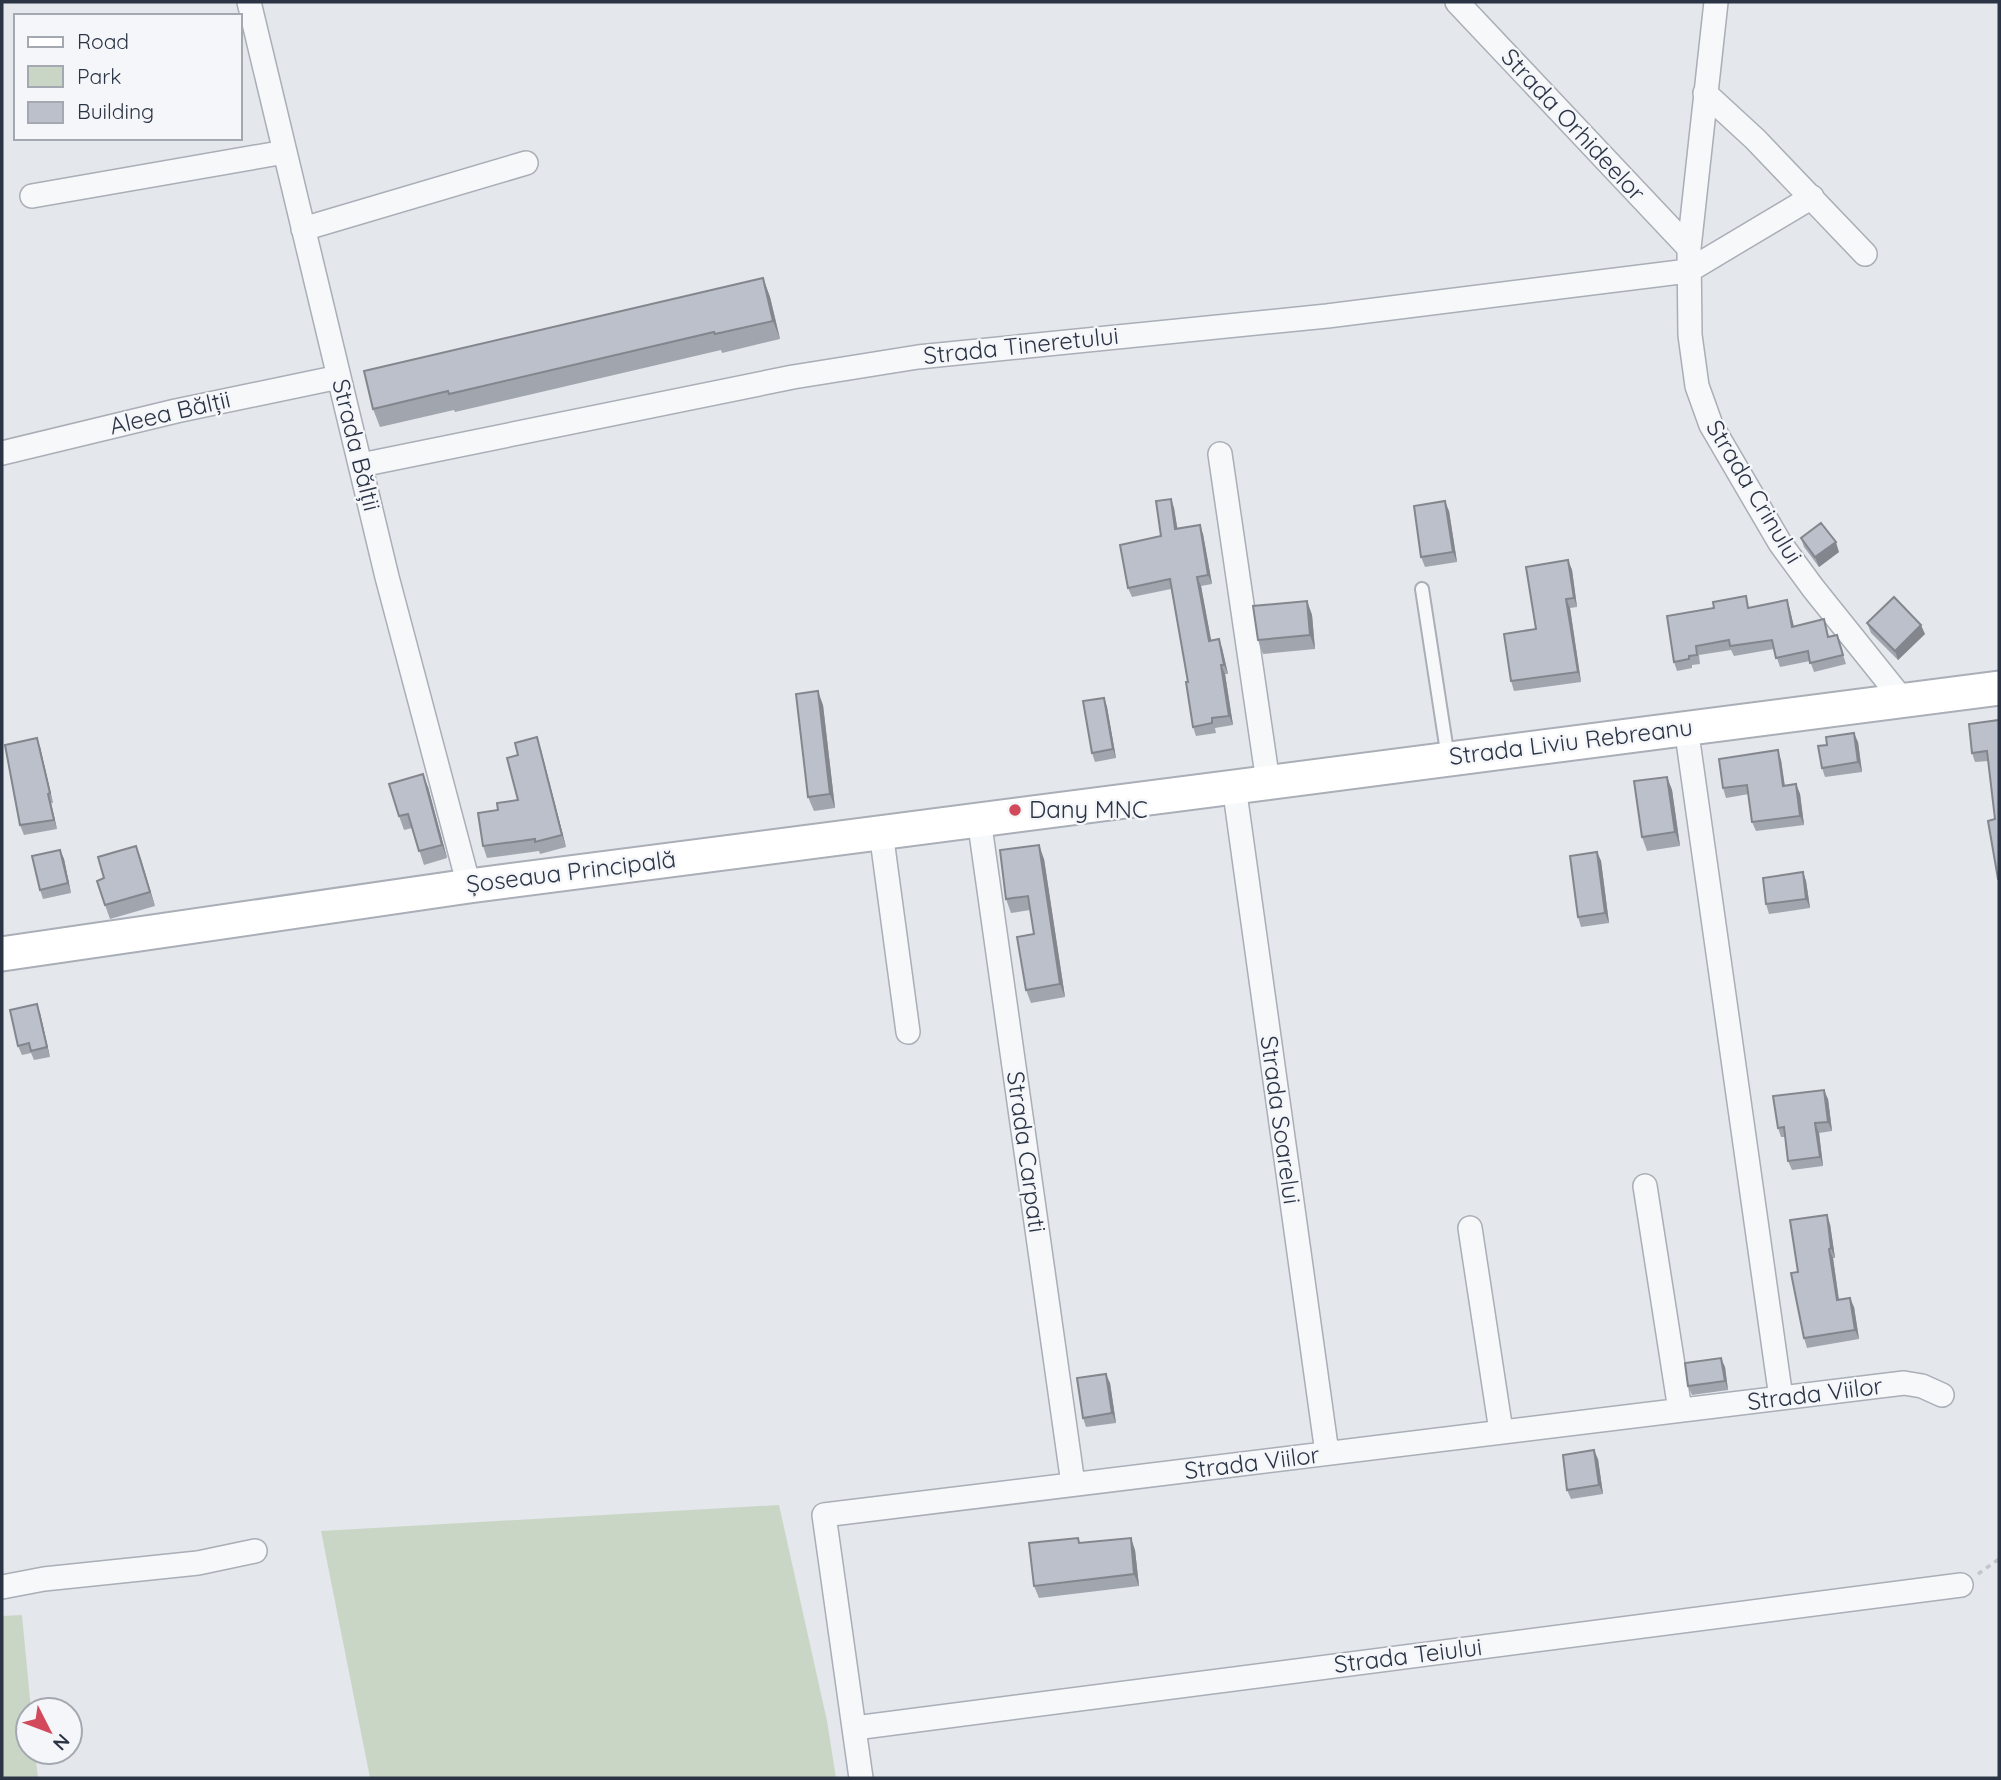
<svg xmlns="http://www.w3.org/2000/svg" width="2001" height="1780" font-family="Quicksand,sans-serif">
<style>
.green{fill:#c9d6c5}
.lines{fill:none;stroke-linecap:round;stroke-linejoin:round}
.service-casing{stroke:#a9aeb7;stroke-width:16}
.minor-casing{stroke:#a9aeb7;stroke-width:26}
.secondary-casing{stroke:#a9aeb7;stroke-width:37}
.path{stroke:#c2c5cb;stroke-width:3.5;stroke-dasharray:5 5;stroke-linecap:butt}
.service{stroke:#f7f8fa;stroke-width:12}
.minor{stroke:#f7f8fa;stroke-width:23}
.secondary{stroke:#fff;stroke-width:33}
.wall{fill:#a1a5ae}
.shaded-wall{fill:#83868d}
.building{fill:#bbc0ca;stroke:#83868d;stroke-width:2}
.poi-dot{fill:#d1495b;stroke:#f4f6f9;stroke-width:2.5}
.labels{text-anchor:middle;stroke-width:5;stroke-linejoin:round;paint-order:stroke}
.street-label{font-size:24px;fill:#2b3445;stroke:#f4f6f9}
.poi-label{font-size:24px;fill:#2b3445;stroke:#f4f6f9;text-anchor:start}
</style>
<rect width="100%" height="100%" fill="#e4e7ec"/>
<!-- green -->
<path class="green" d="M779 1505 827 1721 836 1778H370L321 1531Z
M22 1615 31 1710H28V1752H35L38 1778H2V1616Z"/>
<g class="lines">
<defs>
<path id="service" d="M1422 589 1448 758"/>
<path id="minor" d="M249 2 387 577 469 886
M1457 2 1689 248
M1716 2 1689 248 1690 335 1697 386 1711 425 1780 543 1813 588 1902 699
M1705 93 1755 139 1865 254
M32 196 285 152
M303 229 526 163
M2 453 176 411 339 377
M1220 454 1268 782
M361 465 793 377 918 357 1327 316 1688 271 1812 197
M1686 727 1781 1398
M1234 786 1327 1453
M979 819 1073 1484
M881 832 908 1032
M1645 1186 1680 1410
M1470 1228 1501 1431
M2 1587 44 1579 198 1563 255 1551
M855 1728 1961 1585
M861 1778 824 1515 1904 1383 1922 1386 1942 1395"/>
<path id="secondary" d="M2 954 469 886 1999 688"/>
</defs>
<!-- service casing -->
<use href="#service" class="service-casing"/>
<!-- minor casing -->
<use href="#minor" class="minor-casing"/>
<!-- secondary casing -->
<use href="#secondary" class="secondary-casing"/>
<!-- path -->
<path class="path" d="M1978 1574 1999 1559"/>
<!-- service -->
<use href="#service" class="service"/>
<!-- minor -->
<use href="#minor" class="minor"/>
<!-- secondary -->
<use href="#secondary" class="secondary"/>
</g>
<!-- wall -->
<path class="wall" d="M763 278 770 297 780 339 722 353 721 350 455 412 454 410 380 427 373 409Z
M1171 499 1174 508 1177 528 1203 534 1212 584 1201 586 1211 641 1222 648 1228 674H1225L1233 725 1215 728 1216 733 1196 736 1193 727 1188 682 1171 589 1132 597 1128 588 1161 536Z
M1449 511 1457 562 1425 567 1421 557Z
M1801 538 1839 552 1819 567 1804 547Z
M1568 560 1572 570 1577 607 1570 608 1581 682 1514 691 1511 681Z
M1787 600 1790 610 1794 627 1827 629 1829 637 1837 635 1846 664 1814 672 1810 661 1780 667 1774 649 1734 656 1731 650 1699 655 1700 664 1692 665V668L1677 671 1674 662 1750 608Z
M1307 601 1312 615 1315 649 1263 654 1258 640Z
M1867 623 1925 634 1898 660 1871 633Z
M1104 698 1107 707 1116 758 1095 762 1092 753Z
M823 705 835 808 814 811 808 797Z
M1999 720V883L1998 879 1995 819 1988 761 1975 762 1972 753Z
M37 738 40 747 53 803H51L57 829 24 835 20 825Z
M1858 742 1862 772 1825 777 1822 768Z
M541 750 566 847 540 854 539 851 487 858 483 846 498 810 518 800Z
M1781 760 1785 786 1796 784 1800 794 1804 825 1756 831 1752 822 1749 794 1726 798 1723 788Z
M1667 777 1672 790 1680 846 1647 851 1642 837Z
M428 787 447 858 424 865 412 828 404 830 399 816Z
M136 846 155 906 110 919 105 905 104 878Z
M60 850 64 859 71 893 43 899 40 890Z
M1597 852 1601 861 1609 923 1581 927 1578 917Z
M1044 859 1065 997 1031 1003 1026 990 1034 934 1030 910 1011 913 1006 899Z
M1803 872 1806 881 1810 908 1769 914 1766 904Z
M40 1013 50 1057 34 1060 31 1053 22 1055 18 1046Z
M1828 1099 1832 1131 1819 1133 1823 1166 1792 1170 1788 1161 1785 1137H1781L1778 1128Z
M1830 1224 1835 1258H1833L1839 1299 1854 1307 1859 1339 1807 1348 1804 1338 1798 1272Z
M1725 1367 1728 1390 1692 1395 1688 1386Z
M1110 1383 1116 1423 1086 1427 1083 1418Z
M1598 1459 1603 1494 1571 1499 1567 1490Z
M1080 1543 1135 1550 1139 1586 1039 1598 1034 1586Z"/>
<!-- shaded-wall -->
<path class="shaded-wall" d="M763 278 770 297 780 339 773 321Z
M1171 499 1174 508 1179 538 1175 529Z
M1445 501 1449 511 1457 562 1453 552Z
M1200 525 1203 534 1212 584 1208 575Z
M1836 542 1839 552 1819 567 1815 557Z
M1568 560 1572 570 1577 607 1574 598Z
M1197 577 1201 586 1213 650 1209 641Z
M1566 599 1570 608 1581 682 1578 672Z
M1787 600 1790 610 1796 636 1792 627Z
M1307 601 1312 615 1315 649 1310 635Z
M1921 625 1925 634 1898 660 1895 651Z
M1219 639 1222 648 1228 674 1224 665Z
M1221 665 1225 674 1233 725 1229 716Z
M818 691 823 705 835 808 830 794Z
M1104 698 1107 707 1116 758 1113 749Z
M1854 733 1858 742 1862 772 1858 762Z
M537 737 541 750 566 847 562 835Z
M37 738 40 747 53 803 50 793Z
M1778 750 1781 760 1786 795 1783 786Z
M423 774 428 787 447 858 442 845Z
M1667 777 1672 790 1680 846 1675 832Z
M1796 784 1800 794 1804 825 1800 816Z
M48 794 51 803 57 829 54 820Z
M1039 845 1044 859 1065 997 1060 984Z
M136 846 141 859 155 906 150 892Z
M60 850 64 859 71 893 68 883Z
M1597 852 1601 861 1609 923 1605 913Z
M1803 872 1806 881 1810 908 1806 899Z
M37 1004 40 1013 50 1057 47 1047Z
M1824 1090 1828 1099 1832 1131 1828 1122Z
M1815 1123 1819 1133 1823 1166 1820 1157Z
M1827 1215 1830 1224 1835 1258 1831 1248Z
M1829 1249 1833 1258 1840 1309 1837 1300Z
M1850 1298 1854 1307 1859 1339 1855 1330Z
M1721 1358 1725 1367 1728 1390 1725 1381Z
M1106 1374 1110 1383 1116 1423 1112 1413Z
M1594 1450 1598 1459 1603 1494 1599 1485Z
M1131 1538 1135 1550 1139 1586 1134 1574Z"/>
<!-- building -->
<path class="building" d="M763 278 773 321 715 334 714 332 449 394 448 391 373 409 364 371Z
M1171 499 1175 529 1200 525 1208 575 1197 577 1209 641 1219 639 1224 665H1221L1229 716 1212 718V723L1193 727 1186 682H1188L1170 579 1128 588 1120 545 1161 536 1156 501Z
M1445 501 1453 552 1421 557 1414 506Z
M1821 523 1836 542 1815 557 1801 538Z
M1568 560 1574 598 1566 599 1578 672 1511 681 1504 634 1536 629 1526 567Z
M1746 596 1748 608 1787 600 1792 627 1824 619 1828 637 1837 635 1843 655 1810 663 1808 651 1776 658 1772 640 1730 646 1729 640 1696 646 1697 655 1689 656V659L1674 662 1667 616 1714 608 1713 602Z
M1894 597 1921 625 1895 651 1867 623Z
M1307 601 1310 635 1258 640 1253 606Z
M818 691 830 794 808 797 796 694Z
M1104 698 1113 749 1092 753 1083 701Z
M1999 720V879H1998L1988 821 1995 819 1987 751 1972 753 1969 724Z
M1854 733 1858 762 1822 768 1818 746 1827 745 1826 737Z
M537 737 562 835 535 842V839L483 846 478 813 498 810 497 803 518 800 507 758 518 755 515 743Z
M37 738 50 793 48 794 54 820 20 825 5 745Z
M1778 750 1783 786 1796 784 1800 816 1752 822 1747 785 1723 788 1719 759Z
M423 774 442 845 419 851 408 814 399 816 389 784Z
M1667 777 1675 832 1642 837 1634 781Z
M1039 845 1060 984 1026 990 1017 937 1034 934 1028 896 1006 899 1000 850Z
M136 846 150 892 105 905 97 881 104 878 98 857Z
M60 850 68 883 40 890 32 856Z
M1597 852 1605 913 1578 917 1570 856Z
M1803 872 1806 899 1766 904 1763 878Z
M37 1004 47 1047 31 1051 29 1043 18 1046 10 1010Z
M1824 1090 1828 1122 1815 1123 1820 1157 1788 1161 1784 1127 1778 1128 1773 1096Z
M1827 1215 1831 1248 1829 1249 1837 1300 1850 1298 1855 1330 1804 1338 1791 1273 1798 1272 1790 1220Z
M1721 1358 1725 1381 1688 1386 1685 1363Z
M1106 1374 1112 1413 1083 1418 1077 1378Z
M1594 1450 1599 1485 1567 1490 1563 1455Z
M1078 1538 1079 1543 1131 1538 1134 1574 1034 1586 1029 1543Z"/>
<!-- markers -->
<circle class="poi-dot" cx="1015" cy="810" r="7"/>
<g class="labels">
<!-- street labels -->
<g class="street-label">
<text transform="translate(1573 125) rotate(47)" y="8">Strada Orhideelor</text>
<text transform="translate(1021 346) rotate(-6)" y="8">Strada Tineretului</text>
<text transform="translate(170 413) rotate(-13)" y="8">Aleea Bălții</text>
<text transform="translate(356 445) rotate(76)" y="8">Strada Bălții</text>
<text transform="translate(1754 492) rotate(59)" y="8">Strada Crinului</text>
<text transform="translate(1571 742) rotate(-7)" y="8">Strada Liviu Rebreanu</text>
<text transform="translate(571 872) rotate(-7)" y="8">Șoseaua Principală</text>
<text transform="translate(1280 1120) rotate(82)" y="8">Strada Soarelui</text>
<text transform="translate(1026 1152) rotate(82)" y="8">Strada Carpati</text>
<text transform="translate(1815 1394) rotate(-7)" y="8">Strada Viilor</text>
<text transform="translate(1252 1463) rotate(-7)" y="8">Strada Viilor</text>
<text transform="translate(1408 1656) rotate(-7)" y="8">Strada Teiului</text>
</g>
<!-- poi labels -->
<g class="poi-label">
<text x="1029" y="818">Dany MNC</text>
</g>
</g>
<!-- border -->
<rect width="2001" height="1780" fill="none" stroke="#2b3445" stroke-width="7"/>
<!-- legend -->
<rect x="14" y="14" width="228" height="126" fill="#f4f6f9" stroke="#a4a8b1" stroke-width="2"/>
<rect x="28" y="37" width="35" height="10" fill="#ffffff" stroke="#a4a8b1" stroke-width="2"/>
<text x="77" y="49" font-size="21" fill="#2b3445">Road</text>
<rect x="28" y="66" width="35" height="21" fill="#c9d6c5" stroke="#a4a8b1" stroke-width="2"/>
<text x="77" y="84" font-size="21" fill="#2b3445">Park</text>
<rect x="28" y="102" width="35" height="21" fill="#bbc0ca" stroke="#a4a8b1" stroke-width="2"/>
<text x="77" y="119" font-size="21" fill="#2b3445">Building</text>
<!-- north arrow -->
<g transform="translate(49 1731) rotate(132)"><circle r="33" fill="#f4f6f9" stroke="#a4a8b1" stroke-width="2"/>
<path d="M0-5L12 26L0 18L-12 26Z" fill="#d1495b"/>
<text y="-10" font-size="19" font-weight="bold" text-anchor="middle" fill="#2b3445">N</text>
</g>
</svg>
